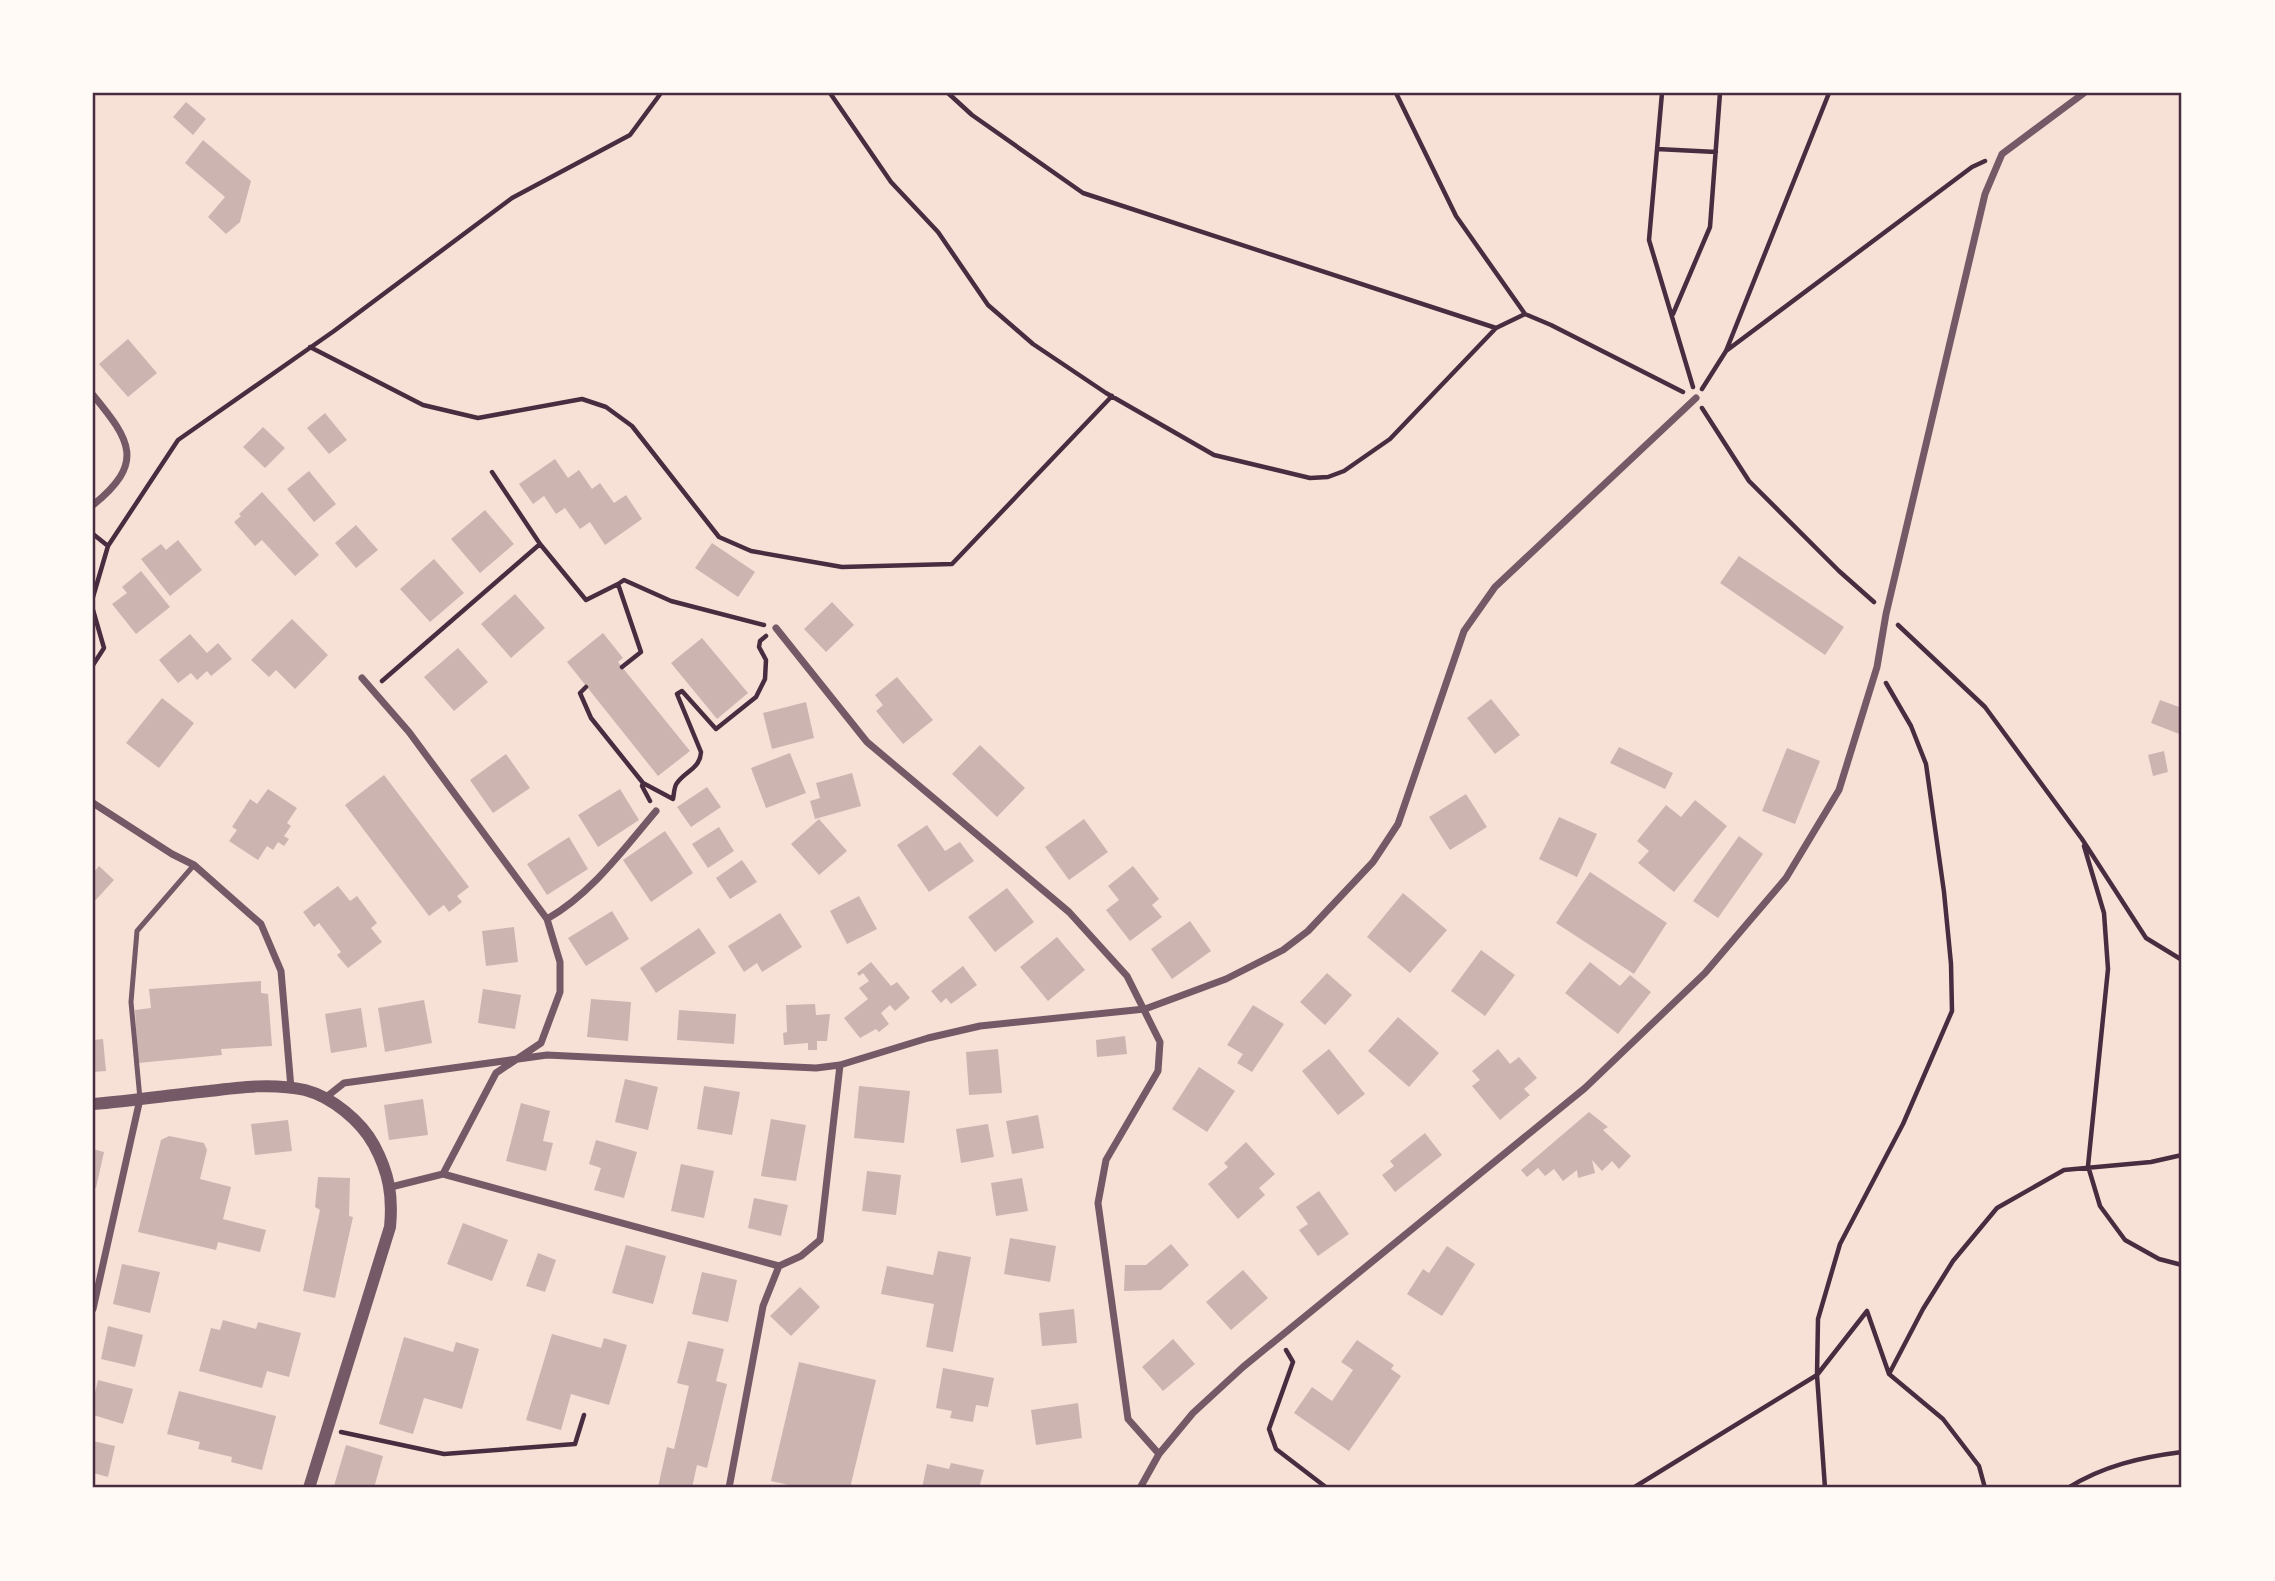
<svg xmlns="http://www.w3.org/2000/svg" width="2275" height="1581" font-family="Lato,sans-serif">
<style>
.building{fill:#ccb4b1}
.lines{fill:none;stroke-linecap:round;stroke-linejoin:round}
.path{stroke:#4a2c40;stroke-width:4.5}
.service{stroke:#755966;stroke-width:5}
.minor{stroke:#755966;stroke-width:7}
.tertiary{stroke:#755966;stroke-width:12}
.neatline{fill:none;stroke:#4a2c40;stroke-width:2.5}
</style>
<rect width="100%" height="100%" fill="#f7e1d7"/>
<!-- building -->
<path class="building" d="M186 102 206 119 193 135 173 117Z
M203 140 251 181 240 222 226 234 208 217 225 197 185 163Z
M128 339 157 373 128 397 99 364Z
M325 413 347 440 329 454 307 428Z
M263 427 285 448 265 468 243 447Z
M555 459 568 478 579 470 592 489 600 483 614 503 626 495 642 519 605 545 590 522 580 529 565 508 556 514 544 496 533 504 519 484Z
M309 471 336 504 314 522 287 489Z
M262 492 319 555 295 576 262 540 255 546 234 522 241 516 239 514Z
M485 510 514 544 480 573 451 539Z
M356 525 378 550 356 568 335 543Z
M178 540 202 570 170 596 141 559 161 544 166 550Z
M712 543 755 572 738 597 695 568Z
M1739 556 1844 627 1825 655 1720 583Z
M434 559 464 593 430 622 400 589Z
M141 571 170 607 136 634 112 604 127 593 122 587Z
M515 594 545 628 511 658 481 624Z
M832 602 854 625 826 652 804 629Z
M292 619 328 655 295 689 276 670 269 677 251 660Z
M603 633 623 658 618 662 690 751 658 776 567 662Z
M190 634 207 653 218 643 232 659 211 676 207 671 197 680 191 673 178 683 159 660Z
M702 638 748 693 717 719 671 663Z
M458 648 488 682 454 711 424 677Z
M897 677 933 720 903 744 876 711 883 705 875 695Z
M162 698 194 723 159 768 126 743Z
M1491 699 1520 735 1495 754 1467 718Z
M2160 700 2182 708V735L2151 723Z
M806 702 814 738 772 749 763 713Z
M980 745 1025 788 997 817 952 774Z
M1619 747 1673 773 1665 789 1610 763Z
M1787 748 1820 761 1795 824 1762 811Z
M2164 751 2168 772 2153 776 2148 755Z
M790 753 806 793 766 808 751 768Z
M506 754 530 788 493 813 470 780Z
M852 773 861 806 815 819 810 801 820 798 816 783Z
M384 775 469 887 457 896 462 902 449 912 444 905 429 916 345 805Z
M707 787 721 807 691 827 677 807Z
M268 789 297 808 287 823 291 826 284 836 289 839 284 846 278 842 273 850 267 846 258 860 229 841 237 830 232 827 250 799 257 804Z
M620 789 639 820 598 847 578 815Z
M1466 794 1487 827 1450 850 1429 817Z
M1695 800 1727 826 1674 892 1638 863 1649 851 1637 841 1666 805 1681 817Z
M1559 817 1597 834 1577 877 1539 859Z
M819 819 847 851 819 875 791 844Z
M1084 819 1108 852 1069 880 1045 847Z
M927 825 945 851 960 842 974 861 929 892 897 845Z
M719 827 734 851 708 868 692 844Z
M665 831 693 873 651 902 623 860Z
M1739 836 1763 854 1718 918 1693 901Z
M569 837 588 869 547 895 527 864Z
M742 860 757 882 730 899 716 878Z
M99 866 114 880 93 903V873Z
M1133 866 1159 899 1152 905 1162 917 1130 941 1106 910 1119 900 1108 886Z
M1590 872 1667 923 1634 974 1556 923Z
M338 886 350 901 357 896 377 923 371 928 382 942 348 968 337 955 341 952 319 923 314 927 303 912Z
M1007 888 1034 922 995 952 968 917Z
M1403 893 1447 930 1410 973 1367 937Z
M859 896 877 929 847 944 830 911Z
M612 911 629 939 586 966 568 938Z
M780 913 802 947 762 972 757 963 744 972 728 946Z
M1190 921 1211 951 1172 979 1151 949Z
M514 927 518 962 486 966 482 931Z
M699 928 716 953 656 993 640 968Z
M1057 937 1085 970 1048 1001 1020 967Z
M1481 950 1515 975 1485 1016 1451 991Z
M871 962 891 986 897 982 910 998 895 1011 890 1005 881 1013 889 1024 879 1032 876 1029 860 1038 844 1018 868 999 859 988 869 981 863 973 859 976 857 973Z
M1590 962 1620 986 1630 975 1651 992 1618 1034 1565 993Z
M963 966 977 985 951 1004 946 998 941 1003 931 991Z
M1327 973 1352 995 1325 1025 1300 1002Z
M261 981V993L268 994 272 1046 221 1049 222 1055 138 1063 135 1010 151 1008 149 989Z
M483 989 521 995 515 1029 478 1023Z
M591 999 631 1002 628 1041 587 1037Z
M424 1000 432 1043 385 1052 378 1008Z
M815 1004 816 1015 830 1014 827 1041H817V1050H808V1043L784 1045 783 1033 787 1032 786 1005Z
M1253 1005 1284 1024 1252 1072 1237 1063 1243 1054 1227 1045Z
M361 1008 367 1047 331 1053 325 1014Z
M679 1010 736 1014 734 1044 677 1040Z
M1398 1017 1439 1053 1409 1087 1368 1051Z
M1125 1036 1127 1054 1097 1057 1096 1040Z
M103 1039 106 1071 93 1072V1040Z
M998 1049 1002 1093 969 1095 966 1052Z
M1329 1049 1365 1094 1338 1115 1302 1071Z
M1498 1049 1510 1064 1519 1057 1537 1078 1524 1089 1530 1095 1500 1120 1472 1086 1480 1080 1472 1071Z
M1199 1067 1235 1091 1207 1132 1172 1109Z
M625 1079 658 1087 648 1130 615 1122Z
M704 1086 740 1092 732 1135 697 1129Z
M859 1086 910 1091 904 1143 854 1138Z
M423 1099 428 1135 389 1140 384 1105Z
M521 1103 550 1111 543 1141 553 1143 546 1171 506 1161Z
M1589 1112 1608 1127 1603 1130 1631 1156 1619 1169 1612 1161 1602 1171 1592 1160 1595 1173 1578 1178 1577 1170 1563 1181 1554 1169 1545 1176 1538 1168 1527 1177 1521 1170Z
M1038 1115 1044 1148 1012 1154 1006 1121Z
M771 1119 806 1125 796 1181 761 1176Z
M288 1120 292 1151 255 1155 251 1124Z
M988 1124 994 1157 961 1163 956 1129Z
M1425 1133 1442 1155 1395 1192 1382 1175 1394 1166 1390 1161Z
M169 1136 204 1143 207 1150 200 1179 231 1187 223 1219 266 1230 260 1252 218 1242 216 1250 138 1232 161 1140Z
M596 1140 637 1152 624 1198 594 1190 601 1168 589 1164Z
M1246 1142 1275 1174 1259 1188 1265 1195 1238 1219 1208 1184 1228 1167 1224 1163Z
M93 1149 104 1152 96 1188 93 1187Z
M681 1164 714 1171 704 1218 671 1211Z
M867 1171 901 1175 896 1215 862 1211Z
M318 1177 350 1178 349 1216 353 1217 335 1298 303 1291 320 1210 315 1207Z
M1022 1178 1028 1211 996 1216 991 1183Z
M1319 1191 1349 1234 1318 1256 1299 1230 1308 1224 1296 1207Z
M754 1198 788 1205 781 1236 748 1228Z
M463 1223 508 1240 492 1281 447 1264Z
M1010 1238 1056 1246 1050 1282 1004 1274Z
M1171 1244 1189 1265 1161 1290 1124 1291 1125 1265H1146Z
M626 1245 666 1256 653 1304 612 1293Z
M1447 1246 1475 1264 1442 1316 1407 1294 1423 1269 1429 1273Z
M938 1251 971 1257 953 1352 926 1347 934 1304 881 1294 887 1266 933 1275Z
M538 1253 556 1260 545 1292 526 1286Z
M122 1264 160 1272 150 1313 113 1304Z
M1243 1270 1268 1298 1231 1330 1206 1302Z
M702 1272 737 1280 728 1322 692 1314Z
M800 1287 820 1307 791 1336 770 1316Z
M1074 1309 1077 1343 1042 1346 1039 1313Z
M223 1320 256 1329 258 1322 301 1333 289 1377 267 1371 262 1388 199 1371 211 1328 220 1330Z
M108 1326 143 1335 135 1367 101 1359Z
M552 1334 601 1348 604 1338 627 1345 609 1405 571 1394 561 1430 526 1420Z
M404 1337 453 1352 456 1342 479 1349 462 1409 424 1398 413 1434 379 1424Z
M1173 1339 1195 1364 1163 1391 1142 1367Z
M1357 1340 1394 1365 1391 1369 1401 1376 1349 1451 1294 1413 1312 1387 1332 1401 1353 1370 1341 1362Z
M688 1341 724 1349 716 1381 727 1384 707 1468 697 1465 692 1488H662L658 1487 667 1447 674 1449 689 1386 677 1383Z
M799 1362 876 1380 850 1488H802L771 1481Z
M943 1368 994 1378 988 1407 976 1405 973 1422 950 1418 952 1411 936 1408Z
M98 1380 133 1389 123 1424 93 1415V1401Z
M179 1391 276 1416 262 1470 231 1462 232 1457 198 1449 200 1442 167 1434Z
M1078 1403 1082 1438 1036 1445 1031 1410Z
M93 1441 115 1446 108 1477 93 1473Z
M346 1445 383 1456 374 1488H343L334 1486Z
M951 1463 984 1470 979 1488H922L927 1464 949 1469Z"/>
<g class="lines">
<!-- path -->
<path class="path" d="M830 93 891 182 938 232 988 305 1033 344 1106 393 1214 455 1310 478 1328 477 1344 471 1390 439 1496 328 1525 314
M948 93 972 115 1083 193 1496 328
M1396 93 1456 216 1525 314 1551 325 1683 392
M1662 93 1649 240 1693 387
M1657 149 1716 152
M1673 314 1710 227 1720 93
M310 347 423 405 478 418 582 399 606 407 632 426 719 537 751 551 842 567 952 564 1112 396
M1726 351 1972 167 1985 161
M1702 389 1726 351 1829 93
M1702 408 1749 481 1839 571 1874 602
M492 472 540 544 586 600 618 584
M93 534 108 546 93 597
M108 546 178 440 334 331 512 198 630 135 661 93
M93 610 104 648 93 665
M1898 625 1985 707 2082 839 2146 938 2182 960
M622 667 641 652 618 584 624 580 671 601 764 625
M382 681 540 544
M586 687 580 693 591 718 643 783
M650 801 642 786 643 783 673 799C674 795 674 786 677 783 685 771 700 769 701 752L677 694 682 691 716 729 756 697 765 679 766 660 759 647 760 641 766 636
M2084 846 2104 913 2108 969 2088 1166 2100 1206 2125 1240 2159 1259 2182 1265
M1286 1350 1293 1362 1269 1429 1276 1449 1327 1488
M341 1432 444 1454 575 1444 584 1415
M1633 1488 1817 1375 1867 1311 1889 1374
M1825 1488 1817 1375 1818 1319 1840 1244 1903 1124 1952 1011 1951 964 1944 892 1926 764 1911 726 1886 683
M1985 1488 1979 1466 1943 1419 1889 1374 1923 1309 1953 1261 1997 1208 2064 1170 2151 1162 2182 1155
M2068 1488C2102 1466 2142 1457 2182 1452"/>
<!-- service -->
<path class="service" d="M140 1099 131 1002 137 931 194 865"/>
<!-- minor -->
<path class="minor" d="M93 395C131 441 145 463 93 505
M776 628 867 742 1069 912 1127 976 1160 1042 1158 1071 1106 1160 1098 1203 1128 1419 1159 1454
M362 678 409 732 547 919 560 962V992L541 1043 496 1073 443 1174
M93 803 172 854 194 865 261 924 281 971 291 1088
M547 919C591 894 623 850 656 811
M325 1098 344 1083 547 1055 816 1068 840 1065 928 1038 980 1026 1145 1009 1226 979 1283 950 1308 931 1373 862 1398 824 1464 631 1495 587 1696 398
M391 1187 443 1174 779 1266
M93 1309 140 1099
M729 1488 763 1306 779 1266 801 1256 820 1240 840 1065
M1140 1488 1159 1454 1193 1413 1243 1367 1585 1088 1705 973 1786 878 1839 790 1877 667 1886 614 1985 194 2002 154 2084 93"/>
<!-- tertiary -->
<path class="tertiary" d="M93 1104C132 1101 170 1095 209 1091 241 1087 273 1083 305 1090 332 1097 361 1121 374 1145 389 1173 393 1196 390 1227L309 1488"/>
</g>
<!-- border -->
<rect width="2275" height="1581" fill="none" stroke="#fffaf5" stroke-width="189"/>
<rect x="94" y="94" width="2086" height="1392" class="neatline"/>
</svg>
